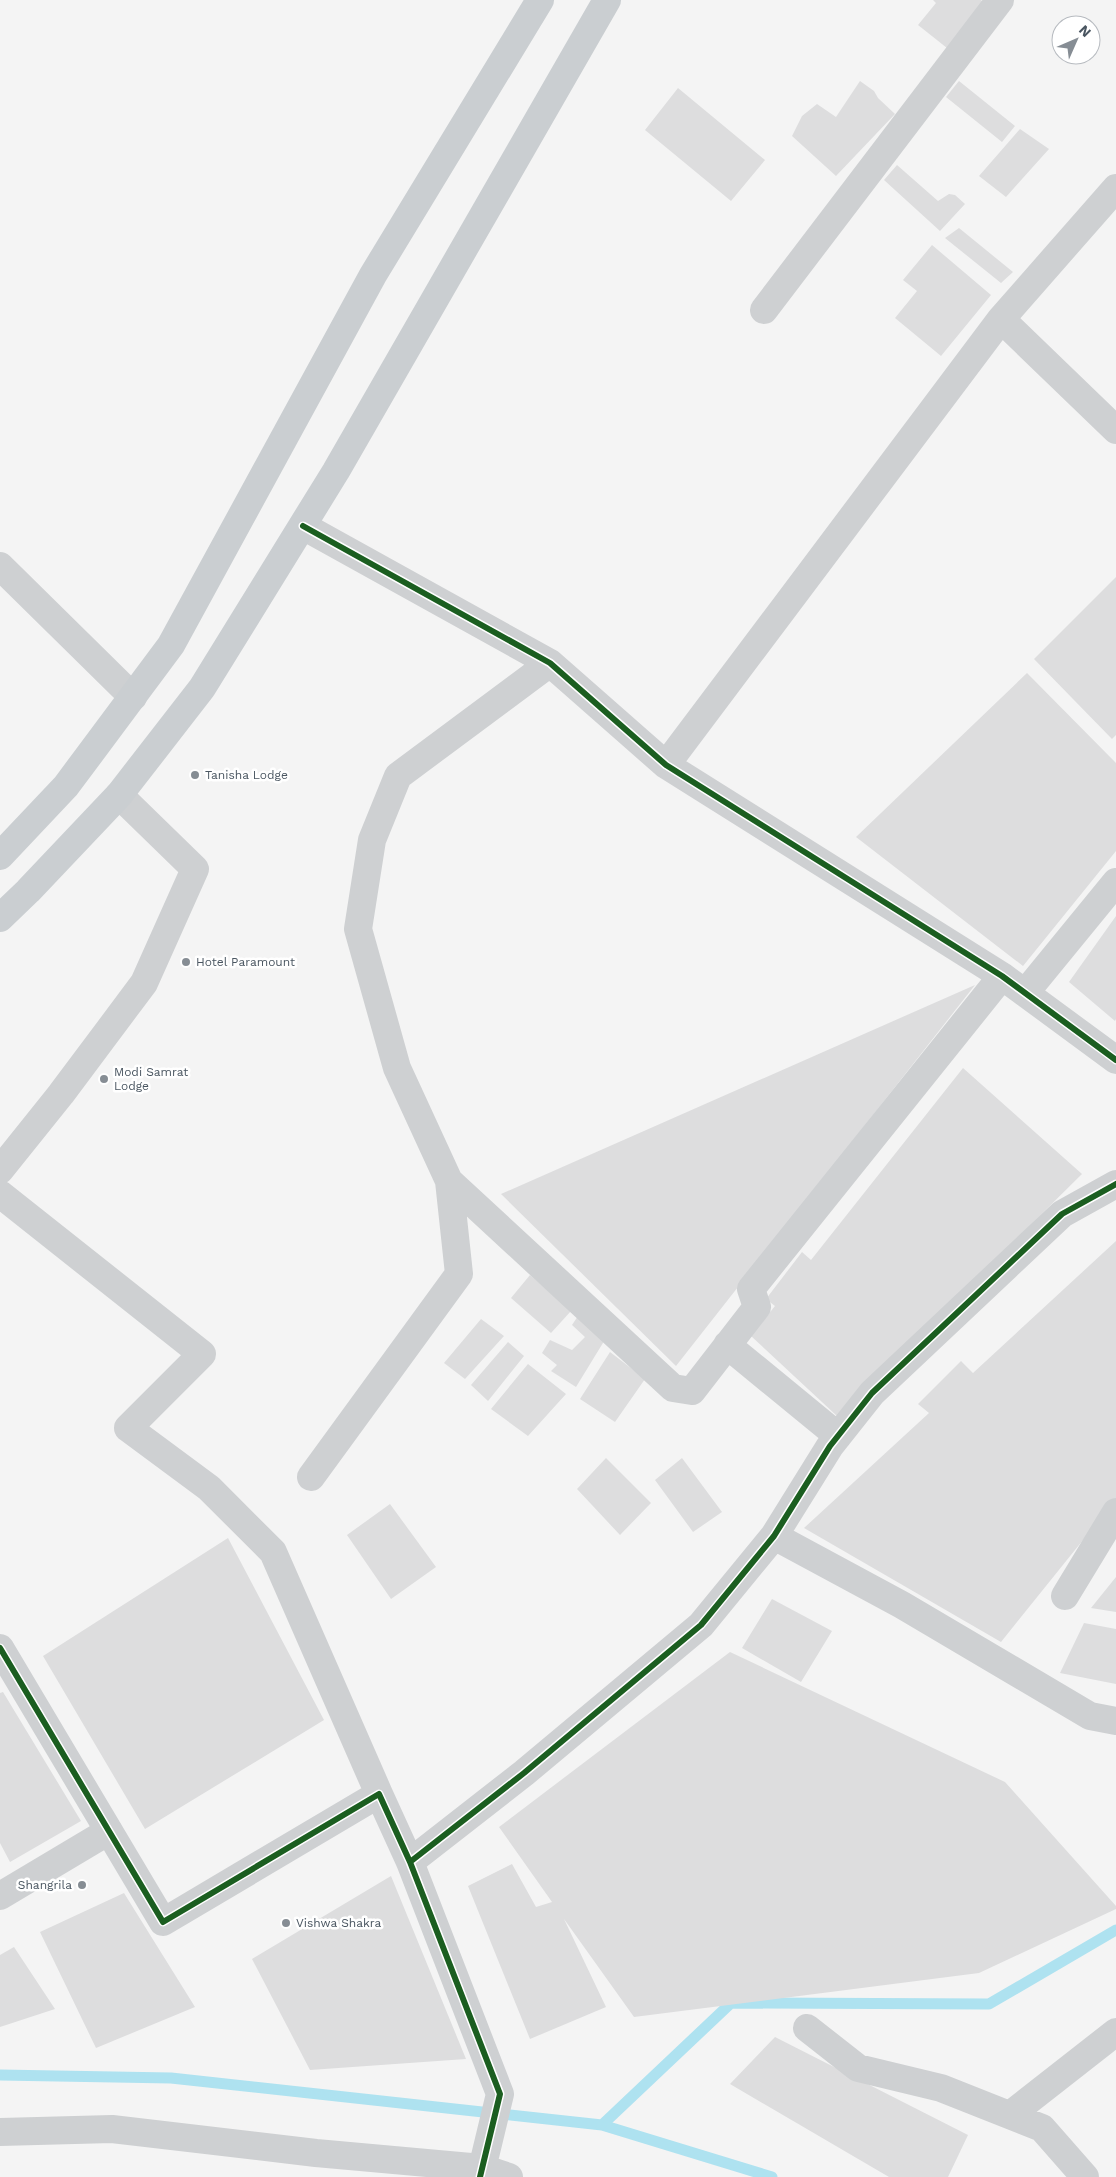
<svg xmlns="http://www.w3.org/2000/svg" width="1116" height="2177" font-family="'Work Sans',sans-serif">
<style>
.lines{fill:none;stroke-linecap:round;stroke-linejoin:round}
.stream{stroke:#aee2f0;stroke-width:11}
.building{fill:#ddddde}
.minor{stroke:#ced0d2;stroke-width:28}
.primary{stroke:#caced1;stroke-width:28}
.cycleway-casing{stroke:#fff;stroke-width:9}
.cycleway{stroke:#1b5e20;stroke-width:6}
.poi-dot{fill:#868d94;stroke:#fff;stroke-width:2}
.labels{text-anchor:middle;stroke-width:5;stroke-linejoin:round;paint-order:stroke}
.poi-label{font-size:12px;fill:#4a5661;stroke:#fff;text-anchor:start}
</style>
<rect width="100%" height="100%" fill="#f4f4f4"/>
<g class="lines">
<!-- stream -->
<path class="stream" d="M0 2075 171 2078 602 2125 731 2003 989 2004 1116 1930
M602 2125 772 2177"/>
</g>
<!-- building -->
<path class="building" d="M933 0H981L983 2 947 48 918 25 936 3Z
M860 81 874 91 878 98 895 114 836 176 792 136 802 116 817 104 836 117Z
M959 81 1015 126 1002 142 946 97Z
M678 88 765 160 731 201 645 130Z
M1020 129 1049 149 1006 197 979 176Z
M897 165 938 201 949 194 955 195 965 204 940 231 884 180Z
M959 228 1013 272 1001 283 945 238Z
M932 245 991 295 941 356 895 318 917 291 903 280Z
M1116 577V735L1112 739 1034 659Z
M1027 673 1116 763V851L1023 966 856 837Z
M1116 916V1019L1115 1021 1069 982Z
M975 985 676 1366 501 1194Z
M963 1068 1082 1174 837 1416 751 1336 775 1306 766 1299 802 1252 811 1260Z
M1116 1241V1499L1001 1642 804 1528 929 1413 918 1404 961 1361 973 1373Z
M530 1275 571 1311 551 1333 511 1298Z
M578 1316 606 1338 576 1387 551 1371 557 1365 542 1353 550 1340 572 1350 585 1337 572 1325Z
M481 1319 504 1336 465 1379 444 1363Z
M508 1342 524 1356 488 1401 471 1385Z
M610 1352 645 1379 615 1422 580 1399Z
M528 1364 566 1394 528 1436 491 1409Z
M606 1458 651 1503 620 1535 577 1489Z
M682 1458 722 1512 693 1532 655 1480Z
M390 1504 436 1567 391 1599 347 1535Z
M228 1538 324 1720 145 1829 43 1656Z
M1116 1577V1612L1091 1608Z
M772 1599 832 1631 801 1682 742 1648Z
M1084 1623 1116 1629V1684L1060 1673Z
M730 1652 1005 1782 1116 1906V1909L979 1973 634 2017 564 1919 606 2007 530 2039 468 1886 512 1864 536 1907 552 1902 499 1827Z
M3 1692 81 1821 10 1862 0 1843V1693Z
M391 1876 466 2059 310 2070 252 1959Z
M124 1893 195 2007 96 2048 40 1932Z
M14 1947 55 2009 0 2027V1955Z
M775 2037 968 2135 948 2177H889L730 2084Z"/>
<g class="lines">
<!-- minor -->
<path class="minor" d="M764 310 1000 0
M1001 319 1116 430
M303 526 550 663 666 765 1002 976 1116 1060
M0 566 133 697
M666 765 1001 319 1116 188
M1025 993 1116 882
M0 1170 61 1094 144 983 195 869 119 795
M449 1181 673 1388 692 1391 757 1307 751 1289 1002 976
M0 1194 202 1354 128 1428 209 1488 273 1552 379 1794
M727 1345 838 1436
M311 1477 459 1274 449 1181 397 1068 358 929 372 840 398 776 550 663
M774 1536 902 1605 1090 1716 1116 1721
M1065 1596 1116 1512
M0 1648 163 1922 379 1794 410 1862 500 2094 480 2177
M410 1862 524 1773 701 1625 774 1536 830 1446 872 1393 1062 1214 1116 1184
M0 1896 109 1831
M807 2028 858 2068 941 2088 1042 2128 1085 2177
M1010 2115 1116 2032
M0 2132 112 2129 316 2153 482 2168 509 2177"/>
<!-- primary -->
<path class="primary" d="M0 856 66 786 171 645 373 275 540 0
M0 918 28 891 119 795 202 688 336 471 607 0"/>
<defs>
<path id="cycleway" d="M303 526 550 663 666 765 1002 976 1116 1060
M0 1648 163 1922 379 1794 410 1862 500 2094 480 2177
M410 1862 524 1773 701 1625 774 1536 830 1446 872 1393 1062 1214 1116 1184"/>
</defs>
<!-- cycleway casing -->
<use href="#cycleway" class="cycleway-casing"/>
<!-- cycleway -->
<use href="#cycleway" class="cycleway"/>
</g>
<!-- markers -->
<g class="poi-dot">
<circle cx="195" cy="775" r="5"/>
<circle cx="186" cy="962" r="5"/>
<circle cx="104" cy="1079" r="5"/>
<circle cx="82" cy="1885" r="5"/>
<circle cx="286" cy="1923" r="5"/>
</g>
<g class="labels">
<!-- poi labels -->
<g class="poi-label">
<text x="205" y="779">Tanisha Lodge</text>
<text x="196" y="966">Hotel Paramount</text>
<text x="114" y="1076">Modi Samrat<tspan x="114" dy="14">Lodge</tspan></text>
<text x="72" y="1889" text-anchor="end">Shangrila</text>
<text x="296" y="1927">Vishwa Shakra</text>
</g>
</g>
<!-- north arrow -->
<g transform="translate(1076 40) rotate(45)"><circle r="24" fill="#ffffff" stroke="#b7bbc0"/>
<path d="M0-4L9 19L0 12L-9 19Z" fill="#868d94"/>
<text y="-8" font-size="14" font-weight="bold" text-anchor="middle" fill="#4a5661">N</text>
</g>
</svg>
